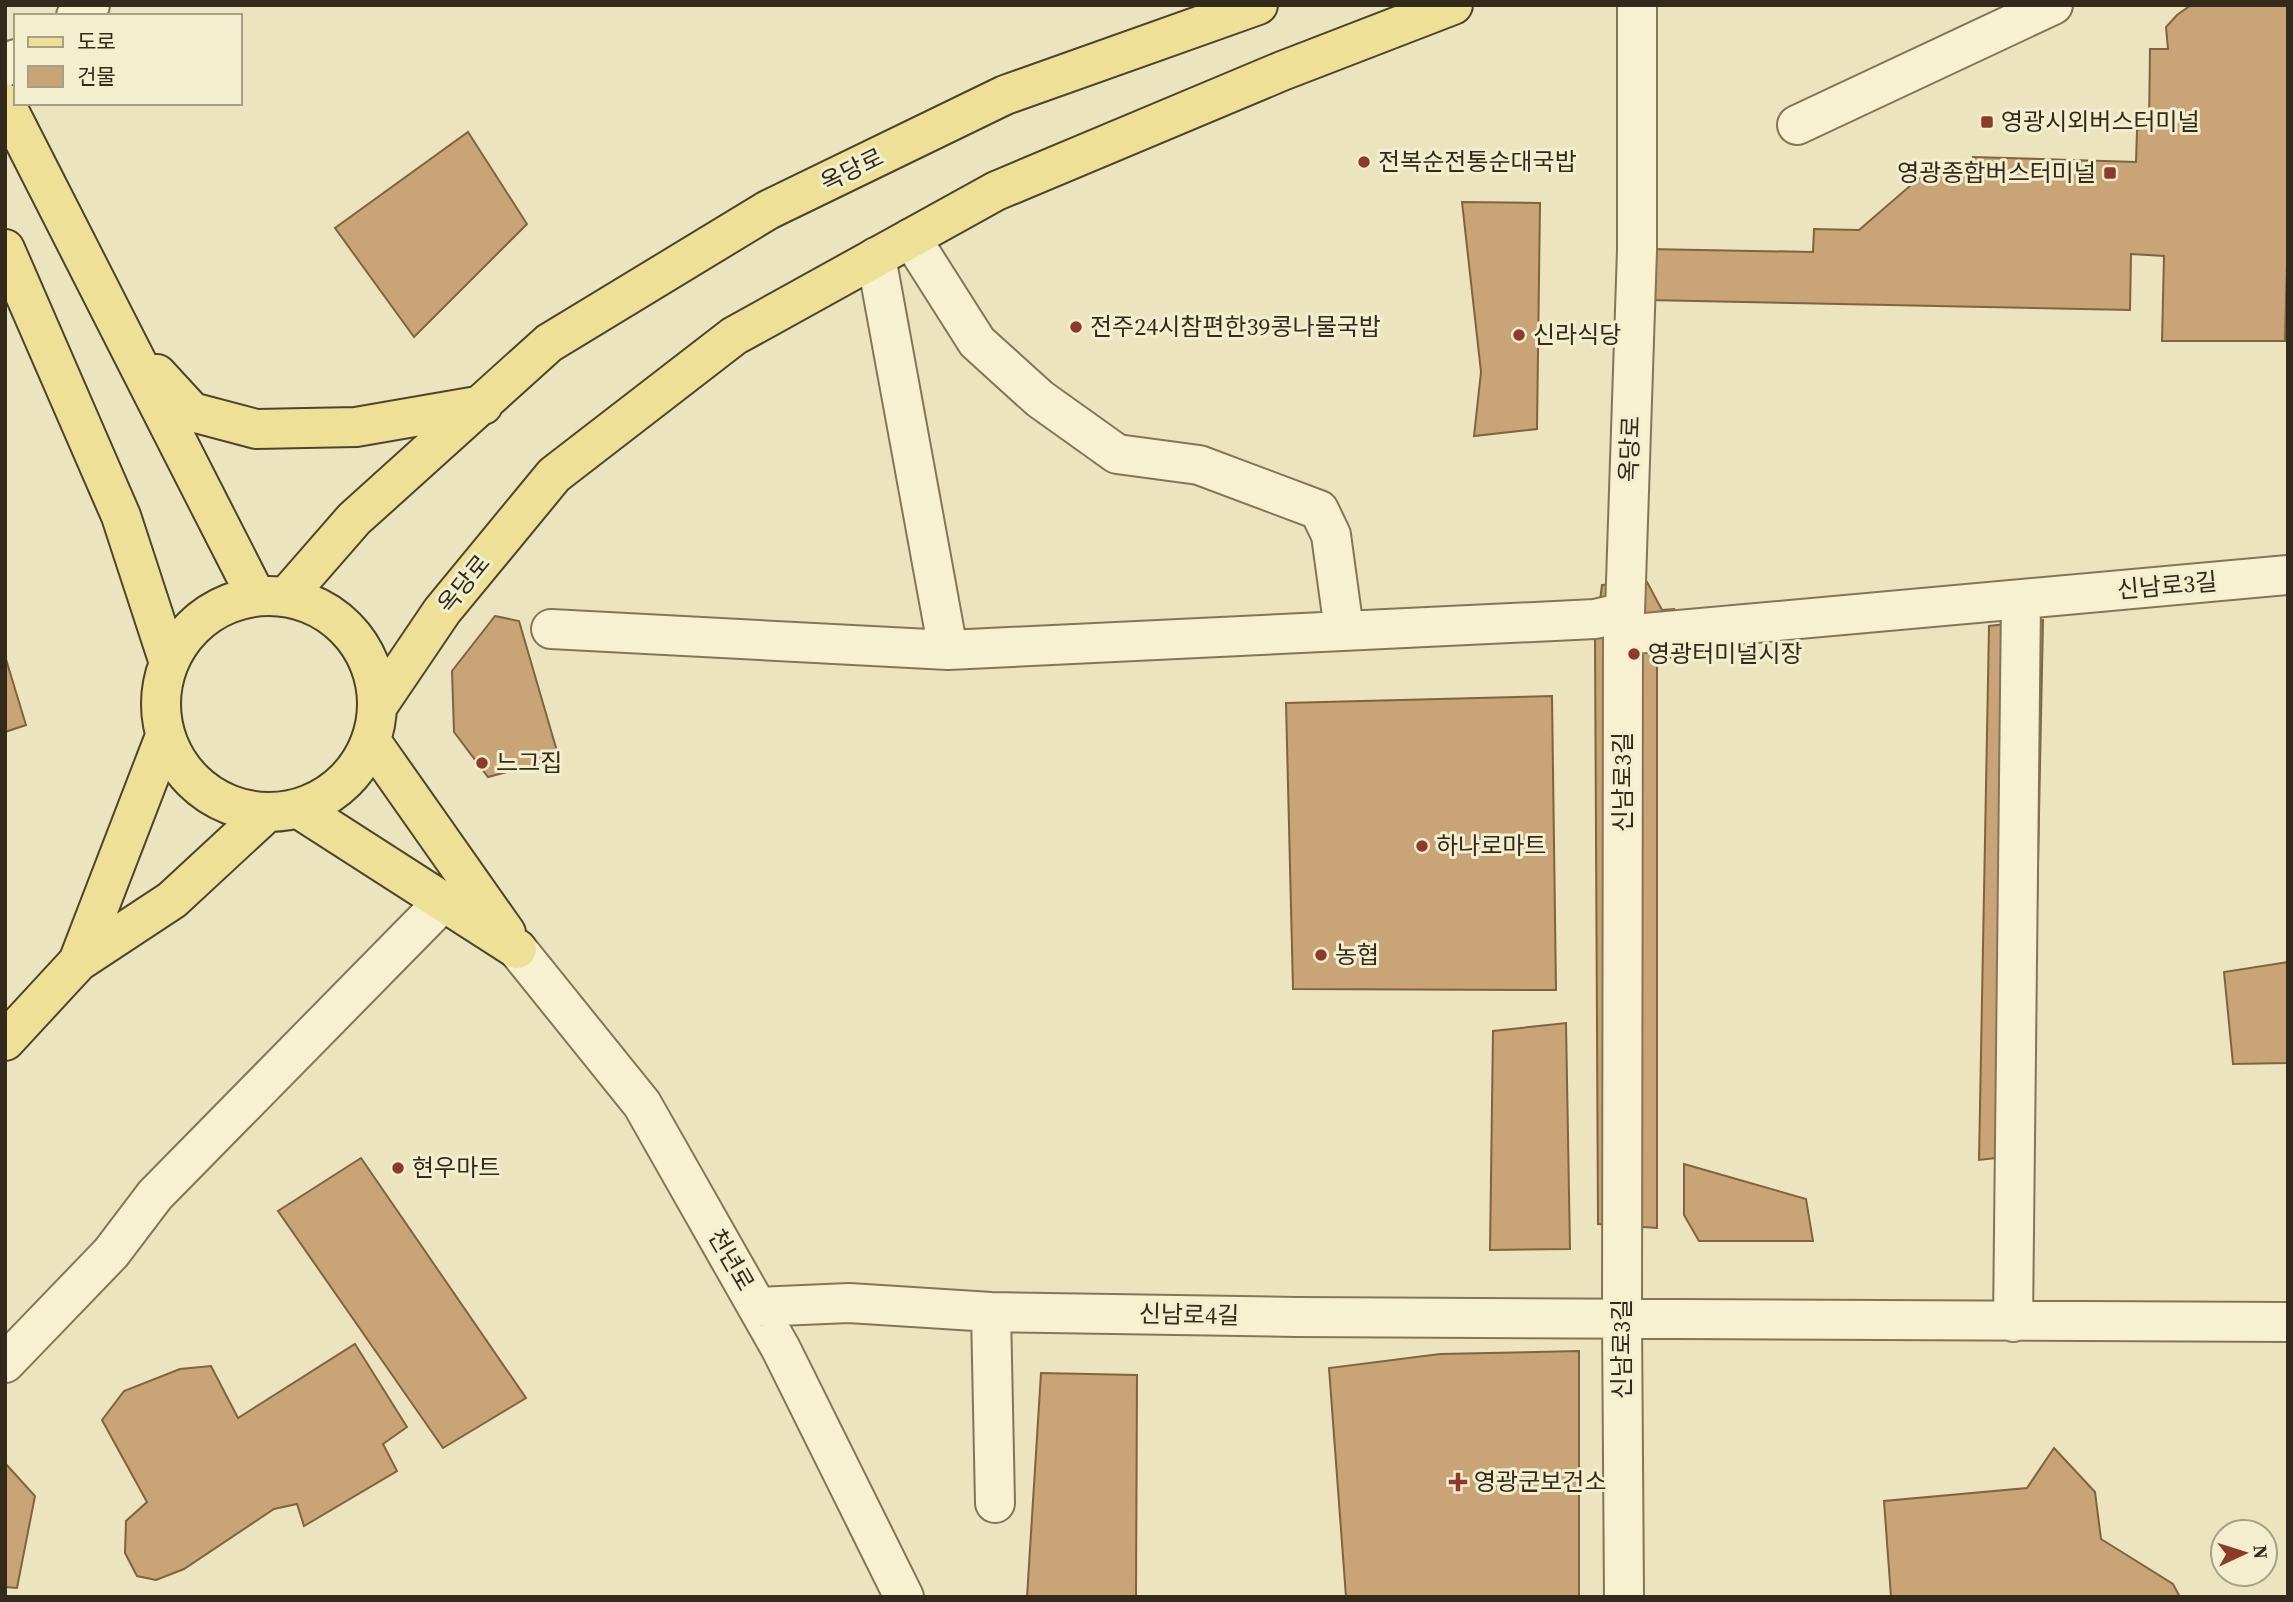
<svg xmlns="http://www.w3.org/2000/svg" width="2293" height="1602" font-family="'Source Serif 4','Noto Sans KR',serif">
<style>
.building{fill:#c8a476;stroke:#80633f;stroke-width:2}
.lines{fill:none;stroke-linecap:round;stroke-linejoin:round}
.minor-casing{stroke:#837558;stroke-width:42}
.major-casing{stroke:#50432d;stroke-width:42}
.minor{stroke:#f7f1d1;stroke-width:38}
.major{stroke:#eee097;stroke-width:38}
.poi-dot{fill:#8e3a2b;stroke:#f3eece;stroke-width:2.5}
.labels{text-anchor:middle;stroke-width:6;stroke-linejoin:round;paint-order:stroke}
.poi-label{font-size:24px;fill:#332a1c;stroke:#f3eece;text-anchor:start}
.street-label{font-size:24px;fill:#332a1c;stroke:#f3eece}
</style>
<rect width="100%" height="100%" fill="#ebe4bf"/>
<!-- building -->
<path class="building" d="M2191 5H2288V226L2285 341H2162L2164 256 2131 254 2130 310 1647 300 1648 249 1813 252 1814 229 1859 230 1918 179 1949 167H1972L1973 157 2136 162 2137 130 2149 126 2150 49H2168L2166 27 2177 15Z
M468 132 527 224 414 337 335 228Z
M1462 202 1540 203 1537 429 1474 436 1481 372Z
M1647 582 1662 610 1674 609 1680 656 1657 660V1228L1598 1224 1595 641 1602 585Z
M495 616 519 621 559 758 488 777 454 732 452 671Z
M2043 620 2032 1154 1979 1160 1989 626Z
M5 656 26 725 5 732Z
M1552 696 1556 990 1293 989 1286 703Z
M2288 962V1063L2233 1064 2224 972Z
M1566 1023 1570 1249 1490 1250 1493 1031Z
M361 1158 526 1398 443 1448 278 1211Z
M1684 1164 1806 1199 1813 1241H1699L1684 1215Z
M355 1344 407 1427 383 1444 397 1471 304 1526 297 1504 274 1509 184 1569 156 1580 137 1576 125 1553 126 1521 147 1502 102 1420 124 1391 180 1369 211 1366 238 1418Z
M1579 1351V1597H1346L1329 1368 1440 1354Z
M1041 1373 1137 1375 1136 1597H1027Z
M2054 1448 2095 1492 2101 1539 2173 1584 2180 1597H1891L1884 1501 2027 1488Z
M5 1463 35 1496 17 1588 5 1587Z"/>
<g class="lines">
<defs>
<path id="minor" d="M76 16 90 5
M5 67 16 59
M1797 125 2053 5
M911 238 977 342 1040 399 1117 454 1199 465 1319 510 1331 535 1344 630
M876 257 948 650
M551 629 948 650 1595 619 1625 612 1637 250V5
M517 949 642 1104 781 1349 904 1597
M757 1307 849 1303 991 1312 1296 1317 2288 1322
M991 1312 995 1503
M2013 1322 2021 600
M5 1363 111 1253 155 1195 443 902
M1624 1597 1622 1317 1623 635 2288 575"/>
<path id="major" d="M5 103 256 596
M5 249 121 516 169 663
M157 374 192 412 256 429 356 427 483 405
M161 704a108 108 0 1 1 216 0a108 108 0 1 1-216 0Z
M286 597 354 519 549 343 768 210 1005 95 1258 5
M377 707 442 611 554 475 734 336 996 191 1282 71 1453 5
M371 741 506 933
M299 809 517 949
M78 962 165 736
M5 1041 78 962 172 900 266 813"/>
</defs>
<!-- minor casing -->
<use href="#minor" class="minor-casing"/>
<!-- major casing -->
<use href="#major" class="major-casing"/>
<!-- minor -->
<use href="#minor" class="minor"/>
<!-- major -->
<use href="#major" class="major"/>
</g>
<!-- markers -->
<g class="poi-dot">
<rect x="1980" y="115" width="14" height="14" rx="3.5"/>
<circle cx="1364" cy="162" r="7"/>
<rect x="2103" y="166" width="14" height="14" rx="3.5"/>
<circle cx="1076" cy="327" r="7"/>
<circle cx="1519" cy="335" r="7"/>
<circle cx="1634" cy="654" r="7"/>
<circle cx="482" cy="763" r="7"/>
<circle cx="1422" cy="846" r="7"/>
<circle cx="1321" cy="955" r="7"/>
<circle cx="398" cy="1168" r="7"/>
<path d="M1454.5 1471.5h7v7h7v7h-7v7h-7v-7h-7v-7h7z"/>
</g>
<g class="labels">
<!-- poi labels -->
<g class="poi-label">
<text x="2001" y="130">영광시외버스터미널</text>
<text x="1378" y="170">전복순전통순대국밥</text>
<text x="2096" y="181" text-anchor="end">영광종합버스터미널</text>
<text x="1090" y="335">전주24시참편한39콩나물국밥</text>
<text x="1533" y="343">신라식당</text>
<text x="1648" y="662">영광터미널시장</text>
<text x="496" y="771">느그집</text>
<text x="1436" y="854">하나로마트</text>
<text x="1335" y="963">농협</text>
<text x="412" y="1176">현우마트</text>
<text x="1474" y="1490">영광군보건소</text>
</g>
<!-- street labels -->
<g class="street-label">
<text transform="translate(852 170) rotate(-26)" y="8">옥당로</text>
<text transform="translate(1630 449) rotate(-88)" y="8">옥당로</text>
<text transform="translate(464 584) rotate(-51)" y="8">옥당로</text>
<text transform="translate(2167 586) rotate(-5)" y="8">신남로3길</text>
<text transform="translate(1623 782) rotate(-90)" y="8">신남로3길</text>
<text transform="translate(731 1260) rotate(60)" y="8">천년로</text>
<text transform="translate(1189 1315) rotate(1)" y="8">신남로4길</text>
<text transform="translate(1622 1349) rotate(-90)" y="8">신남로3길</text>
</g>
</g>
<!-- border -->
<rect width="2293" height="1602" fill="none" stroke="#332a1c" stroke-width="14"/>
<!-- legend -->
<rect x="14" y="14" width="228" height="91" fill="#f3eece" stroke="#a6a087" stroke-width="2"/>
<rect x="28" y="37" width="35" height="10" fill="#eee097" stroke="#a6a087" stroke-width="2"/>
<text x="77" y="49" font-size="21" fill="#332a1c">도로</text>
<rect x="28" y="66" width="35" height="21" fill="#c8a476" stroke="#a6a087" stroke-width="2"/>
<text x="77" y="84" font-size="21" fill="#332a1c">건물</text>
<!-- north arrow -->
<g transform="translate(2244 1553) rotate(86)"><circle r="33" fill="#f3eece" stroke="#a6a087" stroke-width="2"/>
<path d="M0-5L12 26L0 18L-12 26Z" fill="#8e3a2b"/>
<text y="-10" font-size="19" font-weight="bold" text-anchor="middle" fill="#332a1c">N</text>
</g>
</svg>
